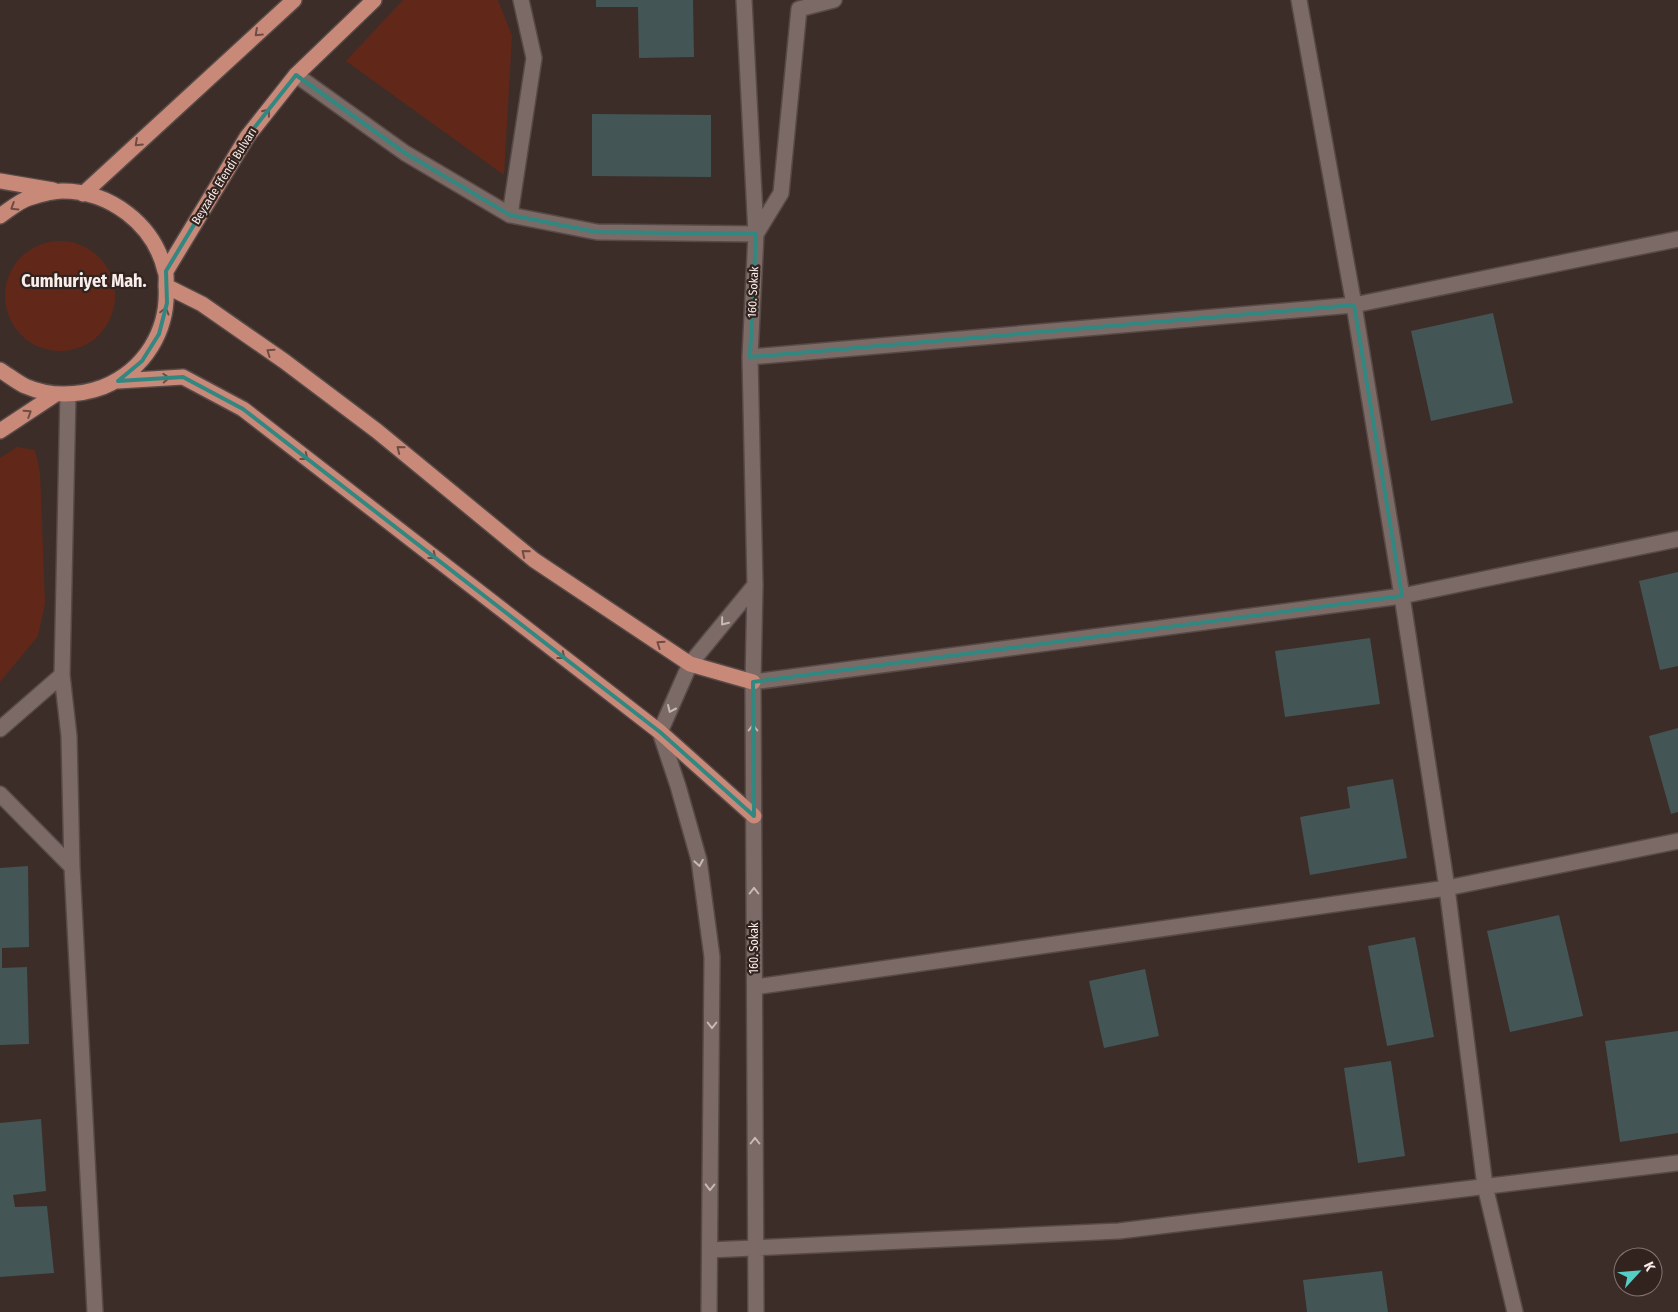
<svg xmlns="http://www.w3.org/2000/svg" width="1678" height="1312" font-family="'Fira Sans Condensed',sans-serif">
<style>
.green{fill:#61281a}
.building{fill:#435655}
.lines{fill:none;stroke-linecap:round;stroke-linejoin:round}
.minor-casing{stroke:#564946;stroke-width:18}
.major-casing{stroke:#564946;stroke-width:18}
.minor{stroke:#7b6a65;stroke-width:15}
.major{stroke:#c98979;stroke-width:15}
.oneway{stroke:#6e4c43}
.oneway2{stroke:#c7b9b6}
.marked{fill:none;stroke:#328881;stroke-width:4;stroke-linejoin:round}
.labels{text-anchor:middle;stroke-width:4.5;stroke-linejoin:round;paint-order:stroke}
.street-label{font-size:12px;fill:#f9eeec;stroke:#32231f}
.district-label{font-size:18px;font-weight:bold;fill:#f9eeec;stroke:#32231f}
</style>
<rect width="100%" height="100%" fill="#3c2d29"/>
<!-- green -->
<path class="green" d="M403 0H498L512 36 504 175 346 61Z
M5 296a55 55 0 1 1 110 0a55 55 0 1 1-110 0Z
M17 447 35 450 40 473 45 603 38 636 0 682V458Z"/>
<!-- building -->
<path class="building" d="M596 0H693L694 57 639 58 638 7H596Z
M592 114 711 115V177L592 176Z
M1493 313 1513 403 1431 421 1411 331Z
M1678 572V666L1660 670 1639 581Z
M1370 638 1380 704 1285 717 1275 651Z
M1678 728V812L1671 814 1649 736Z
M1393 779 1407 858 1310 875 1300 817 1350 808 1347 787Z
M28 866 29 947 2 948V968L27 967 29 1044 0 1045V868Z
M1559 915 1583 1016 1510 1032 1487 931Z
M1415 937 1434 1037 1387 1046 1368 946Z
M1145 969 1159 1036 1104 1048 1089 981Z
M1678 1031V1133L1620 1142 1605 1041Z
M1391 1061 1405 1156 1358 1163 1344 1068Z
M41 1119 46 1191 13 1195 15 1207 47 1206 54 1273 0 1277V1123Z
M1382 1271 1388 1312H1307L1303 1280Z"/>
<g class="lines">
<defs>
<path id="minor" d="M744 0 756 234 750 357 755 585 753 682 756 1312
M1299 0 1354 305 1402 596 1447 888 1485 1186 1515 1312
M296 75 405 153 510 215 597 232 756 234 781 193 799 9 834 0
M510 215 534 58 521 0
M750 357 1354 305 1678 239
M68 394 62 675 69 736 72 867 95 1312
M753 682 1402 596 1678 539
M0 729 62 675
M0 794 72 867
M755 987 1447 888 1678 841
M710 1250 1119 1231 1678 1163
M709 1312 712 957 699 860 678 786 660 732 690 664 755 585"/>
<path id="major" d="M0 181 53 190
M83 194 294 0
M0 216C9 210 19 201 29 198 39 195 52 191 62 191 110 191 154 224 165 271 167 275 166 281 166 286 169 330 145 370 103 387 79 396 50 397 25 386 17 382 8 375 0 370
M166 271 247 137 296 75 374 0
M166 286 202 304 284 361 377 431 534 560 690 664 753 682
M118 381 183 377 243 409 660 732 754 816
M0 431 56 394"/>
</defs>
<!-- minor casing -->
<use href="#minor" class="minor-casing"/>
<!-- major casing -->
<use href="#major" class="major-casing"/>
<!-- minor -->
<use href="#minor" class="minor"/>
<!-- major -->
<use href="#major" class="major"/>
</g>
<!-- one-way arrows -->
<defs><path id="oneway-chevron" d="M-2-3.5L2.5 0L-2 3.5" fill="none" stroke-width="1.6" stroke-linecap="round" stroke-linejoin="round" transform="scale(1.25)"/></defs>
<g class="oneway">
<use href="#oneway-chevron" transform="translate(258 33) rotate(137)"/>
<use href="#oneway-chevron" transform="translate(267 112) rotate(-52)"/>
<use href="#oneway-chevron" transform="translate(138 143) rotate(137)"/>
<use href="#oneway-chevron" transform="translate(14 207) rotate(148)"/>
<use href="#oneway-chevron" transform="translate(165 311) rotate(-75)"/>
<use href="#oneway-chevron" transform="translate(270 352) rotate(-145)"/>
<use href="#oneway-chevron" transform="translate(166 378) rotate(-3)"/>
<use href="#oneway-chevron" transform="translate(28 413) rotate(-33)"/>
<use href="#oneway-chevron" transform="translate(400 449) rotate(-141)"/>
<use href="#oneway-chevron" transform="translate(305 457) rotate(38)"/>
<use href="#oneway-chevron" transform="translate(525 553) rotate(-141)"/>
<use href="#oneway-chevron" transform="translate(433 556) rotate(38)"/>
<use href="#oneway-chevron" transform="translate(660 644) rotate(-146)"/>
<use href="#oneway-chevron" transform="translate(562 656) rotate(38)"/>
</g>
<g class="oneway2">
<use href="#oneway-chevron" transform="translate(724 622) rotate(129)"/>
<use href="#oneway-chevron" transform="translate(671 709) rotate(114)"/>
<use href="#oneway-chevron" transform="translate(753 728) rotate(-90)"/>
<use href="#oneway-chevron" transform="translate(699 863) rotate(80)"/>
<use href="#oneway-chevron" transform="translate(754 891) rotate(-90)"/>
<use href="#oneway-chevron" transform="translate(712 1025) rotate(90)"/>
<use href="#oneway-chevron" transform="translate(755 1141) rotate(-90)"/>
<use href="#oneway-chevron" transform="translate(710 1187) rotate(91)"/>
</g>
<!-- marked area -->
<path class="marked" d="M296 75 405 153 510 215 597 232 756 234 750 357 1354 305 1402 596 753 682 754 816 660 732 243 409 183 377 118 381 142 361 159 334 167 303 166 271 247 137Z"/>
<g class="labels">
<!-- street labels -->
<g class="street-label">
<text transform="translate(224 176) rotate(-58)" y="4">Beyzade Efendi Bulvarı</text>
<text transform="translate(753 292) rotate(-87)" y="4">160. Sokak</text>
<text transform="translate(754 948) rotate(-90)" y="4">160. Sokak</text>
</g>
<!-- district labels -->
<g class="district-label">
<text x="84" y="287">Cumhuriyet Mah.</text>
</g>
</g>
<!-- north arrow -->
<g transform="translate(1638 1272) rotate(64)"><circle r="24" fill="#32231f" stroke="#827471"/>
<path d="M0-4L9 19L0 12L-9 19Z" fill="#55cec6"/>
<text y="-8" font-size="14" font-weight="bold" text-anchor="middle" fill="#f9eeec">K</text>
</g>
</svg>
